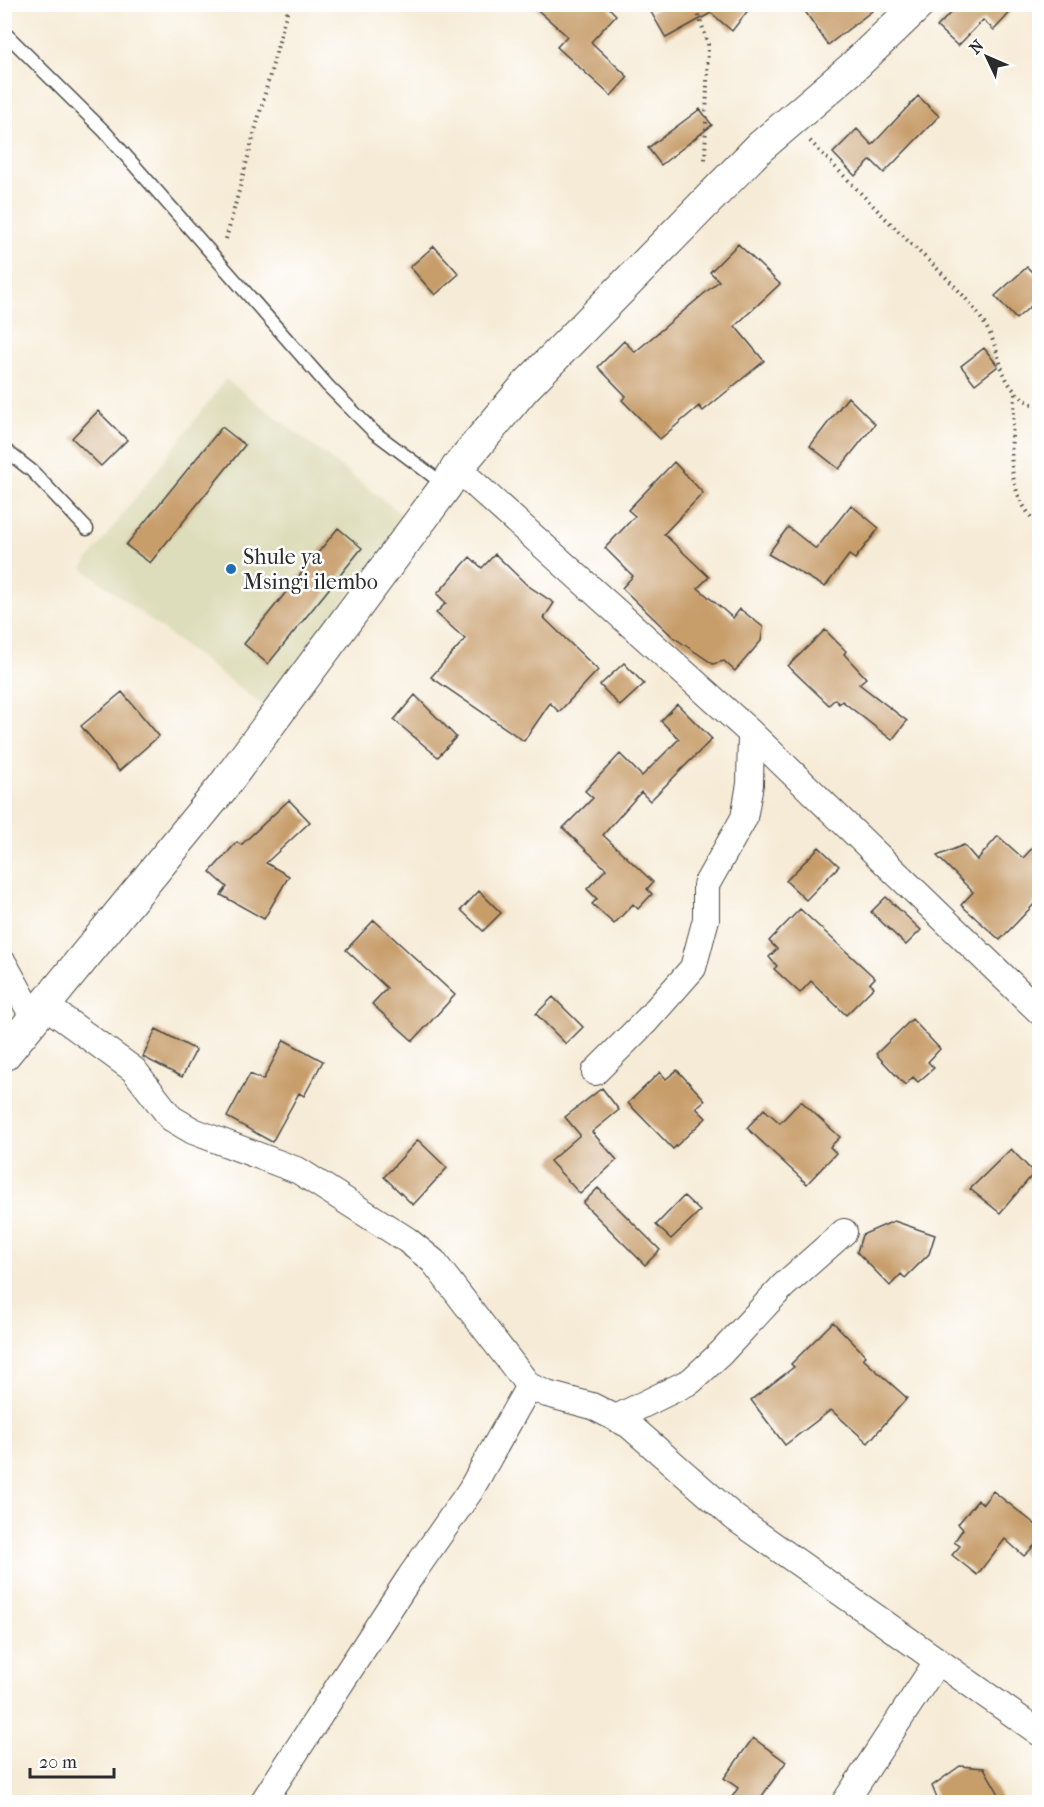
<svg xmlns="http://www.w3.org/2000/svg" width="1044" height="1807" font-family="'IM FELL French Canon',serif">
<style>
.built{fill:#deddbb}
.building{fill:#c79d6b}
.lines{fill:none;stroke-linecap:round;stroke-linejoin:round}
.service-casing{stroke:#494845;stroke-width:15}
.minor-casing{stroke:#494845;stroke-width:28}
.tertiary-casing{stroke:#494845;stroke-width:34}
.path{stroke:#494845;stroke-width:4;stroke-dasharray:1.5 4.5;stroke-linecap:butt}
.service{stroke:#fff;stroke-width:12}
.minor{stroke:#fff;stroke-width:26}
.tertiary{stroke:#fff;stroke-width:32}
.poi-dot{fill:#1f6fb2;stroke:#fff;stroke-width:2}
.labels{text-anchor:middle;stroke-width:5;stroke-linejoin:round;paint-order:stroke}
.poi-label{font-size:22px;fill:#2b2b2b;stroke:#fff;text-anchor:start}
</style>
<rect width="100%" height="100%" fill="#fff"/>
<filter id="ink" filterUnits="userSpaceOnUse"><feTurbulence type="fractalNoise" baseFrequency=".0167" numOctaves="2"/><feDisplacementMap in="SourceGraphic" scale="12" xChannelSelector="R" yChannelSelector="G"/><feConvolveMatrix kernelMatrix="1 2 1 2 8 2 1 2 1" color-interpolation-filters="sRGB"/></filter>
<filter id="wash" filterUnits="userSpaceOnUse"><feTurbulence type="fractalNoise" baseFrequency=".008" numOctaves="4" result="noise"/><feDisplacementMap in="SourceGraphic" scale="24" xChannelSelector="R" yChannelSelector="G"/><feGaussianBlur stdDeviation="1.35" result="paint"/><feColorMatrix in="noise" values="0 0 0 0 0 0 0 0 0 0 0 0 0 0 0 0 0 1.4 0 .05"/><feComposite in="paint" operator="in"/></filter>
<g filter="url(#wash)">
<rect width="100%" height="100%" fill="#f6ebd6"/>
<!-- built -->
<path class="built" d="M226 379 407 518 263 706 82 568Z"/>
<g id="blocks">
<!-- building -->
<path class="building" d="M531 4H605L616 15 591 42 628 77 611 96 557 47 567 36Z
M665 4H753L732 31 711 13 666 38 651 12Z
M800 4H881L828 45Z
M959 4H1018L994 30 983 20 958 46 937 27Z
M918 96 939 116 884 173 871 160 855 176 833 153 857 129 872 145Z
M700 109 712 125 661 165 648 148Z
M738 244 780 284 735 326 764 361 703 411 699 406 660 439 622 400 626 396 598 367 624 341 635 352 719 281 710 272Z
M434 246 459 274 435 295 410 267Z
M1027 267 1040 280V298L1016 319 995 296Z
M984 348 998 366 975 384 961 366Z
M848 397 875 424 839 469 810 446Z
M98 411 127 440 101 466 72 438Z
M222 427 245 445 150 563 126 545Z
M674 462 703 493 664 534 709 577 698 588 733 618 740 609 763 627 761 641 735 671 724 661 713 664 673 637 622 588 633 576 605 548 635 516 628 510Z
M851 505 879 528 855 559 849 555 825 587 768 554 788 527 816 549Z
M338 528 362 548 268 664 244 644Z
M495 554 527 585 554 603 544 618 598 670 559 712 550 703 524 741 431 677 465 639 436 613 446 603 437 594 470 557 482 568Z
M825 630 846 651 844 654 866 678 859 684 907 721 892 740 842 701 839 704 835 699 829 705 788 666Z
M624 663 644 684 620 706 600 685Z
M122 692 159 736 119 771 81 726Z
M415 695 456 737 438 757 394 720Z
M677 704 712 739 650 801 641 792 603 835 653 882 647 889 652 894 638 909 633 904 614 924 592 904 597 899 587 889 606 869 563 828 593 798 585 791 620 754 642 776 679 739 661 721Z
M289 800 310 822 266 863 289 876 264 919 221 895 227 887 210 872 237 842 241 845Z
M998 836 1023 858 1040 840V898L1000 940 961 905 973 892 937 856 964 845 977 860Z
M819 847 839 866 806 900 786 881Z
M479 891 501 913 483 931 461 910Z
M886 897 921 930 906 945 871 912Z
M800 909 875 978 870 983 874 987 846 1015 811 981 800 993 774 969 777 966 769 957 777 949 769 941Z
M374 920 455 995 413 1041 372 1004 387 988 346 950Z
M553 997 583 1027 566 1044 536 1014Z
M912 1019 940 1049 928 1062 934 1068 918 1082 913 1077 905 1085 876 1054Z
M156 1029 196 1050 182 1077 143 1057Z
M284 1040 323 1061 304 1096 299 1093 272 1142 227 1117 250 1074 263 1080Z
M677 1070 705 1100 696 1108 706 1118 673 1149 628 1103 660 1072 666 1079Z
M602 1088 619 1110 592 1132 617 1160 580 1194 550 1161 580 1135 565 1117Z
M801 1101 840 1137 830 1147 836 1153 807 1184 747 1128 764 1109 780 1123Z
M418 1140 447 1168 413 1205 384 1177Z
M1011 1149 1034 1173 1000 1213 970 1189Z
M598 1188 660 1250 645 1265 583 1203Z
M684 1196 700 1211 671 1239 656 1225Z
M894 1221 935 1235 929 1254 905 1278 901 1274 890 1286 857 1252 862 1235Z
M833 1322 866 1356 863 1359 907 1398 868 1443 831 1410 785 1445 751 1400 794 1367 791 1364Z
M993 1491 1040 1528V1540L1024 1556 1005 1539 977 1575 952 1555 960 1546 954 1542 963 1529 958 1524 978 1500 983 1504Z
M753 1738 786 1762 757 1803H728L738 1788 724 1778Z
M960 1766 984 1768 1004 1803H939L932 1786Z"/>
</g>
</g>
<g filter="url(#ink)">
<use href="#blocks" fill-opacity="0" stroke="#494845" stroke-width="1.5"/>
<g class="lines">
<defs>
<path id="service" d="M4 32 105 132 328 386 374 432 446 486
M4 449 32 471 87 529"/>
<path id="minor" d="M457 468 751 733 1040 1012
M4 964 35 1020
M46 1006 134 1070 171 1118 193 1131 299 1171 407 1240 433 1261 529 1386 547 1394 592 1406 629 1425 735 1518 1040 1733
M595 1072 647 1020 693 968 706 919V885L744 818 750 784 751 733
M616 1418 691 1381 721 1353 783 1286 844 1232
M263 1802 410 1577 470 1491 529 1386
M845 1802 937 1662"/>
<path id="tertiary" d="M4 1055 222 788 446 486 457 468 525 387 760 147 850 70 919 4"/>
</defs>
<!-- service casing -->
<use href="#service" class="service-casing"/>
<!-- minor casing -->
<use href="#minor" class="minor-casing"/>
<!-- tertiary casing -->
<use href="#tertiary" class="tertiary-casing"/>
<!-- path -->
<path class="path" d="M695 4 708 44 705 160
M810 141C843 175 876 209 910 243 934 266 963 291 982 320 1007 356 992 387 1040 408
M226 239 289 4
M1015 394C1013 445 1000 487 1040 527"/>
<!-- service -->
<use href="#service" class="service"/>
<!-- minor -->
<use href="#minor" class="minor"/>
<!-- tertiary -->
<use href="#tertiary" class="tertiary"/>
</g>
</g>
<!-- markers -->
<circle class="poi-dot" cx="231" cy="569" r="6"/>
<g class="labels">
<!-- poi labels -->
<g class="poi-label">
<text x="243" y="564">Shule ya<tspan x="243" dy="25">Msingi ilembo</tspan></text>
</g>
</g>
<!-- margin -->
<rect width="1044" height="1807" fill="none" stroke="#fff" stroke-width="24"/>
<!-- north arrow -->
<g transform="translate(987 57) rotate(314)" stroke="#ffffff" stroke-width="4.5" paint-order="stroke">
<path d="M0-4.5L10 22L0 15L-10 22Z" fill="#2b2b2b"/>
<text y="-9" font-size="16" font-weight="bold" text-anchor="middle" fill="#2b2b2b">N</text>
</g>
<!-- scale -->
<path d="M30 1768v9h84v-9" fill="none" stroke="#2b2b2b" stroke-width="3"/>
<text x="39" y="1768" font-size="18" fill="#2b2b2b" stroke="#ffffff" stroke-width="4.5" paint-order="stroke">20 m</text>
</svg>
